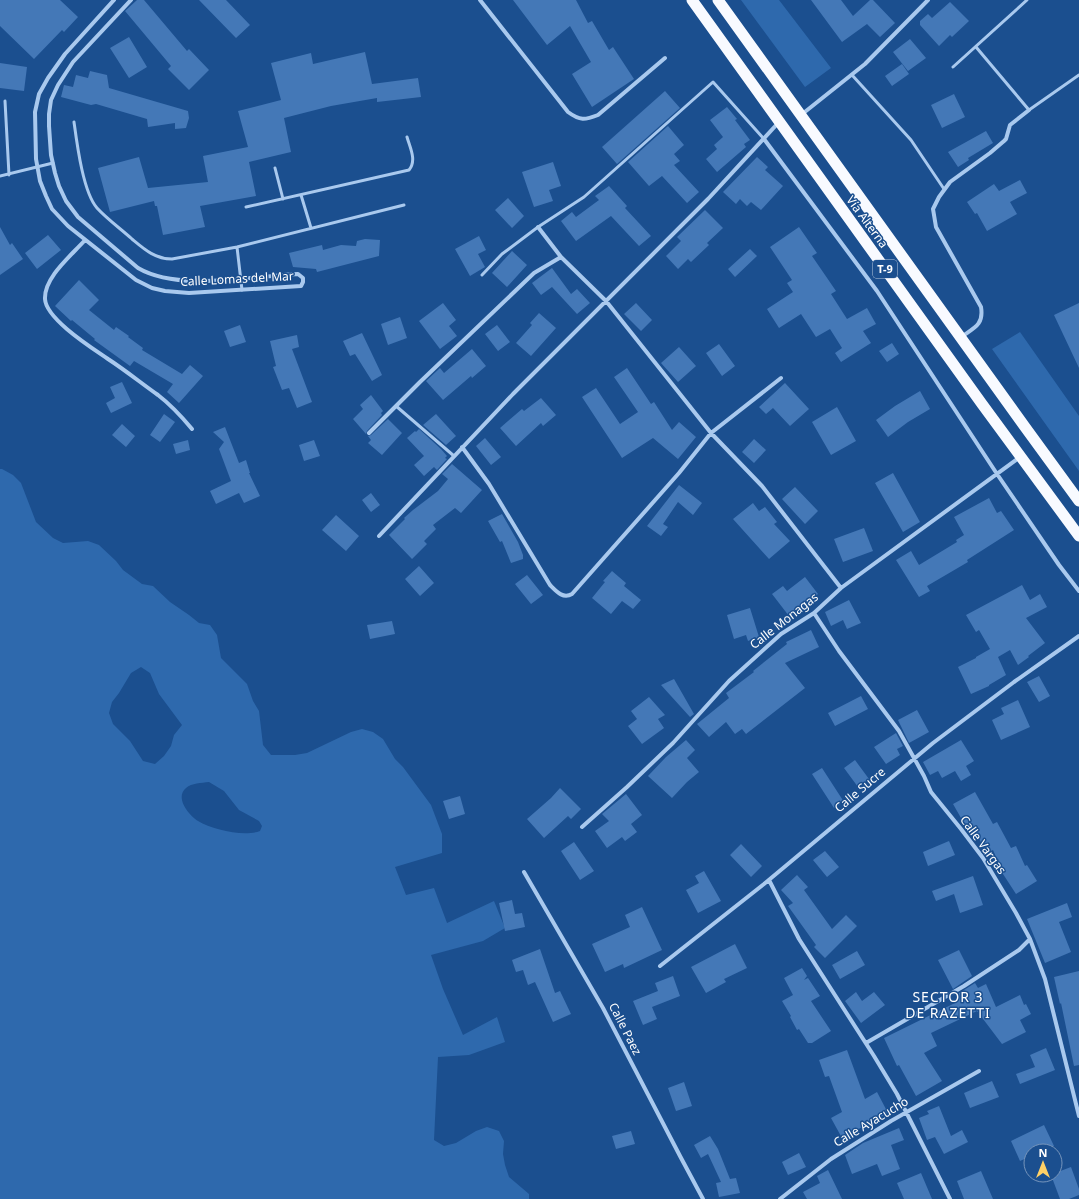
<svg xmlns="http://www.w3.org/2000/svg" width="1079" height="1199" font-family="'Noto Sans',sans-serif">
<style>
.green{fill:#2e69ad;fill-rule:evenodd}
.building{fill:#4478b7}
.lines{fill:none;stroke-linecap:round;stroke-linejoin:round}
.service{stroke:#a9c9ee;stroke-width:3}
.minor{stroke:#a9c9ee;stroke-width:4}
.trunk{stroke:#f8faff;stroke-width:11}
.labels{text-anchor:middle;stroke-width:3;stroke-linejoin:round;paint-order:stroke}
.shield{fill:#1b4f8f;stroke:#bbcadd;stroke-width:1}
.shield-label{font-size:11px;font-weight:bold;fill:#fff}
.street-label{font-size:12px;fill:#fff;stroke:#1b4f8f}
.quarter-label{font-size:14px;letter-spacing:1px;fill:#fff;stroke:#1b4f8f}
</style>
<rect width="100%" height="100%" fill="#1b4f8f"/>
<!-- green -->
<path class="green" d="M741 0H779L831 68 805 87Z
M1020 332 1079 416V471L992 349Z
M0 469H2L13 475 21 483 36 522 53 538 63 543 88 541 99 545 116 561 123 570 142 584 153 586 170 602 189 615 199 623 210 625 217 635 221 658 247 684 253 701 259 711 263 745 271 755H295L307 753 351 732 362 729 373 732 383 739 395 759 403 767 431 805 442 834V853L395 867 406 895 434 888 447 923 494 901 505 928 483 941 431 955 443 989 463 1035 497 1017 505 1042 469 1055 438 1057 434 1140 444 1146 456 1143 476 1131 487 1127 499 1131 504 1141 503 1154 505 1165 509 1177 529 1194V1199H0ZM141 667 150 673 159 694 182 725 174 735 171 746 164 756 155 764 143 761 130 741 113 724 109 713 112 702 119 693 131 673ZM209 782 224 791 239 810 259 821 262 826 260 831C244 837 213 830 198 821 190 816 174 798 186 788 192 783 201 783 209 782Z"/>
<!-- building -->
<path class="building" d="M0 0H60L78 17 64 32 62 30 34 59 0 26Z
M137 0H144L187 51 189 49 209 70 189 90 168 69 171 66 125 11Z
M199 0H226L250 25 236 38Z
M513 0H576L588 23 592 21 609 50 613 47 634 79 592 107 572 74 591 62 570 26 547 45Z
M811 0H841L853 16 870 0H873L895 23 880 37 867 24 842 42Z
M950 2 969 21 952 37 950 35 939 46 920 25V21L928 14 932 18Z
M129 37 147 67 129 78 110 48Z
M910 39 926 58 908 71 893 52Z
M365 52 372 84 418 78 421 97 377 102V98L331 106 284 118 291 152 249 162 256 196 200 206 205 227 163 235 157 206H155L154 201 110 212 98 168 139 157 148 188 208 182 203 156 248 147 238 111 281 100 271 63 311 53 313 64Z
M0 63 27 67 24 91 0 88Z
M902 64 909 74 892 86 885 76Z
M90 71 107 75 109 88 188 111 189 118 186 128 175 129V123L148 127 147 119 96 104 91 105 61 97 64 85 73 87 76 75 88 78Z
M665 91 680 108 617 164 602 147Z
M954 94 965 117 942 128 931 105Z
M727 107 737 119 735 120 750 140 744 144 746 147 717 172 706 159 717 149 714 145 723 137 710 120Z
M668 126 684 145 674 154 680 161 674 165 699 192 687 203 662 176 649 186 628 162Z
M986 131 993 143 968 158 969 160 958 167 948 152Z
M757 157 768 167 765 170 783 186 761 210 751 202 747 206 740 199 736 204 723 192Z
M553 162 561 186 549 190 553 201 534 207 522 172Z
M1020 180 1027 193 1010 202 1017 214 987 231 977 213 975 214 967 202 994 184 999 191Z
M609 186 627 206 625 208 651 236 639 246 611 216 576 241 561 221 572 212 576 217 599 200 595 196Z
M508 198 524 216 512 228 495 210Z
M705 210 723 228 707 243 709 245 691 262 688 259 678 269 666 256 681 241 677 237Z
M0 227 10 245 12 243 23 259 0 275Z
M799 227 817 253 812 256 836 291 831 294 847 319 867 308 876 324 863 331 871 343 841 362 835 353 842 348 830 329 816 337 801 314 779 328 767 309 793 292 787 283 792 280 770 247Z
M48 235 61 250 37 269 25 253Z
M479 236 486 250 478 254 485 267 470 276 455 249Z
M365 239 380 240 379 256 317 272 316 269 293 267 289 253 322 245 323 250 341 245 356 246 357 241Z
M750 249 757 256 735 277 728 269Z
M512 251 527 265 507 287 492 273Z
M552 268 571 294 577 289 590 303 577 314 552 287 541 295 532 283Z
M79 280 99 300 89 310 114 330 116 327 129 336 128 337 143 348 142 350 182 374 190 365 203 376 179 403 167 392 173 384 134 361 130 366 94 340 95 339 72 320 71 321 55 306Z
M443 303 456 320 449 326 457 336 440 349 419 321Z
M636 303 652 320 641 331 624 314Z
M1079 303V368L1054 315Z
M539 313 556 328 531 356 516 343 532 325 530 323Z
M400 317 407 338 388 345 381 324Z
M240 325 246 342 230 347 224 331Z
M497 325 510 342 498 351 485 334Z
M362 333 382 375 372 381 355 354 350 356 343 341Z
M297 335 299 347 292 349 312 402 297 408 289 388 282 390 273 367 276 366 270 341Z
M892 343 899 354 887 362 879 351Z
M719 344 735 366 722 376 706 353Z
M679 347 696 366 678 382 661 363Z
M472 349 486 366 472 378 471 376 443 400 426 381 440 368 444 373Z
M627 368 651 404 654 402 672 430 679 422 696 437 678 459 653 438 622 458 582 397 596 388 620 424 638 412 614 377Z
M122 382 132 403 111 413 106 403 115 398 110 387Z
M785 383 809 409 790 426 773 408 766 414 759 407Z
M920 391 930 409 908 422 888 437 876 420 895 406Z
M371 395 383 411 381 413 382 415 367 431 366 434 353 419 363 409 360 405Z
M541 398 556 415 543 426 541 423 516 446 500 428 522 409 524 411Z
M837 407 856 441 831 455 812 422Z
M164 414 175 422 160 442 150 435Z
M436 414 456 436 446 445 423 425Z
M388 419 402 433 382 455 368 443 371 440 368 436 371 435Z
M122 424 135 436 126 447 112 435Z
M225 427 239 463 246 460 250 473H249L260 496 244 503 239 493 216 504 210 491 231 481 219 449 224 442 213 432Z
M419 429 441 449 447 456 445 458 447 459 437 470 434 467 424 476 414 465 424 456 407 438 415 431 416 432Z
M485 438 501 457 491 465 476 446Z
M754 439 766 450 754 463 742 452Z
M188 440 190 450 176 454 173 444Z
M314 440 320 456 304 461 299 445Z
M452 464 482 490 461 513 455 508 433 525 436 529 424 541 427 544 412 559 389 535 405 519 404 518 413 510 438 491 448 479 442 474Z
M893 473 920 522 903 532 875 483Z
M679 485 702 503 693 515 678 502 663 524 668 527 661 536 647 526Z
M795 487 818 511 805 524 782 499Z
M371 493 380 505 371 512 362 500Z
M989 498 997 513 1001 511 1014 530 967 560 968 562 927 586 930 591 919 597 896 560 911 551 919 565 957 542 956 540 964 535 954 517Z
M753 503 759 511 765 507 777 522 774 524 790 541 769 559 733 519Z
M502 514 518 542 523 555V559L511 563 502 541 500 542 488 521Z
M336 515 359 536 346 551 322 530Z
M864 528 873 551 843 562 834 539Z
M419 566 434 583 420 596 405 579Z
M612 571 626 583 624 586 641 600 633 609 622 601 611 614 592 598 605 582 603 581Z
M527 575 543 595 531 604 515 584Z
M805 577 818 594 789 616 772 594 783 586 787 591Z
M1022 585 1030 600 1040 594 1047 607 1026 618 1045 643 1028 656 1029 657 1018 665 1010 650 998 657 1006 675 989 685V686L971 694 958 667 976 658V657L990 649 979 630 976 632 966 615Z
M849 600 861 623 847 629 843 620 831 626 825 612Z
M750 608 759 637 748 641 746 635 734 639 727 615Z
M392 621 395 634 370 639 367 625Z
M811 630 819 647 785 663 805 688 746 734 742 729 735 734 726 722 709 737 697 724 729 698 726 693 754 672 753 671 787 644 786 642Z
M1039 676 1050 696 1039 702 1027 682Z
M674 679 694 714 690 717 661 685Z
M861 696 868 709 835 726 828 713Z
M649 697 665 715 658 719 664 728 642 744 628 726 637 719 631 711Z
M1018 700 1030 727 1001 740 992 720 1004 714 1001 708Z
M917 710 929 732 909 743 898 720Z
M896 733 903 746 897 749 900 755 886 764 874 747Z
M686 740 695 750 687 758 699 772 687 782 672 798 648 776 666 757Z
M961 740 974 761 966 766 971 775 961 781 955 771 942 778 938 771 930 775 923 762Z
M855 760 869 779 858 787 844 768Z
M822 768 844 802 834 808 812 774Z
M560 788 581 809 571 819 568 816 544 838 527 819 551 798Z
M975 792 993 824 997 822 1011 848 1016 846 1025 866 1027 865 1037 881 1016 894 1003 874 993 850 987 853 970 823 965 825 953 804Z
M626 794 642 815 631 824 637 832 625 841 622 837 607 848 595 831 609 821 602 814Z
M460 796 465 814 449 819 443 801Z
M949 841 955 855 928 866 923 852Z
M574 842 594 871 580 880 561 851Z
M741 844 762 866 751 877 730 855Z
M825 851 839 867 827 877 813 860Z
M704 871 721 901 698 913 686 890 699 883 695 876Z
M797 875 808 887 804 890 832 929 846 915 857 926 825 958 814 947 816 945 788 906 793 903 781 890Z
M973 876 983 905 960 913 954 894 936 901 932 891Z
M512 900 515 914 522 913 525 927 505 931 499 903Z
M1067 903 1072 917 1059 922 1071 952 1045 963 1027 919Z
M642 907 662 950 624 968 623 964 605 972 592 944 630 927 625 915Z
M735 944 747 968 724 979 726 982 706 993 691 967Z
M540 949 555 993 560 991 571 1014 553 1022 535 982 528 985 523 970 516 972 512 960Z
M959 950 972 976 953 989 938 960Z
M857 951 865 965 840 979 832 965Z
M802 968 807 976 804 980 808 978 820 996 811 1001 831 1031 812 1043H808L799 1029 797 1030 790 1017 791 1016 782 1001 793 995 784 978Z
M1079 971V1065L1074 1066 1061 1003 1060 1004 1054 977Z
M673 976 680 996 652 1007 657 1019 643 1025 633 1001 658 991 655 983Z
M975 983 978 988 986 984 996 1007 1020 995 1024 1005 1026 1004 1031 1014 1020 1020 1026 1032 1002 1044 977 1011 931 1033 937 1046 924 1053 942 1081 916 1096 899 1065 897 1066 884 1038 957 1002 956 995Z
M856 992 862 1001 874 992 885 1005 861 1023 845 1001Z
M1046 1048 1055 1070 1020 1084 1016 1074 1035 1067 1030 1055Z
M847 1050 865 1099 877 1092 888 1113 842 1138 831 1118 842 1112 829 1076 825 1077 819 1060Z
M992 1081 999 1097 970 1108 964 1093Z
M684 1082 692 1106 676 1111 668 1088Z
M939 1106 951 1136 962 1130 968 1142 944 1154 935 1137 927 1140 919 1118 929 1114 927 1111Z
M1044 1125 1054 1146 1043 1151H1031V1156L1020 1161 1011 1141Z
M899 1128 904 1140 891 1145 900 1169 882 1176 877 1164 852 1174 845 1155 863 1143Z
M631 1131 635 1144 616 1149 612 1136Z
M710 1136 718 1149 730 1179 736 1178 740 1193 719 1197 716 1183 721 1182 708 1154 701 1158 694 1145Z
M799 1153 806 1167 788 1175 782 1162Z
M1071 1167 1079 1189V1195L1069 1199H1060L1051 1175H1055V1173Z
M828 1170 842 1199H807L803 1192 820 1183 817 1176Z
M981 1171 993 1199H964L957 1181Z
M921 1173 932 1199H904L897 1183Z"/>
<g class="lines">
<!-- service -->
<path class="service" d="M976 47 1029 110 1079 75
M953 67 1027 0
M852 75 911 140 944 189
M5 101 9 175
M74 122C77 144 83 192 97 208 107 219 121 229 132 239 144 249 155 259 172 259L237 247 404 205
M275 168 283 199
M0 176 53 163
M301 195 311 228
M246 207 409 170C417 160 410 148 407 137
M237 247 242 290
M482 275 502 254 538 227 584 197 713 82 764 139
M396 406 454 456"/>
<!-- minor -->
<path class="minor" d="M114 0 65 54 48 78 39 94 35 112 36 159 40 181 46 196 52 209 68 226 136 280 152 288 165 291 189 293 301 286 303 282V278L298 274C252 276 179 292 138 268L78 217 66 201 59 186 55 173 51 155 49 126V114L51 100 58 85 73 62 131 0
M480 0 568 112C580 121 585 120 598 115L665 58
M801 115 865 64 928 0
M764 139 877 291 997 474 1059 565 1079 591
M538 227 561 257
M85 240C72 255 44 277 45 299 46 319 92 348 108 359 125 370 141 383 158 395 171 405 182 417 192 429
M961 337C974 328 984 325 981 307L936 227 933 209 939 197 950 182 990 153 1004 141 1006 139 1010 125 1029 110
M369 433 420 382 534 273 561 257 606 301 711 433 762 486 841 588
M462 447 489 484 550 585C557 592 563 599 572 594L679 473 711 433 781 378
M379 536 513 394 708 199 779 122
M814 613 839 651 899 731 924 776 931 792 961 829 983 858 1016 913 1030 939 1045 979 1079 1116
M582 827 627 787 673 743 729 681 781 634 814 613 841 588 1020 457
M524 872 603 1008 680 1156 703 1199
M769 880 799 939 874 1056 897 1094 950 1199
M660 966 764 884 933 743 1014 682 1079 636
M866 1043 964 986 1019 950 1030 939
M780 1199 831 1159 891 1121 979 1071"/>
<!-- trunk -->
<path class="trunk" d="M692 0 982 404 1079 536
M718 0 1025 427 1079 501"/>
</g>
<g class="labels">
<!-- shield labels -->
<rect class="shield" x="873" y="260" width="24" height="18" rx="3"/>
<g class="shield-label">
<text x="885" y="273">T-9</text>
</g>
<!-- street labels -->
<g class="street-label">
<text transform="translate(867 222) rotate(54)" y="4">Vía Alterna</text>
<text transform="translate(237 279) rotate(-3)" y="4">Calle Lomas del Mar</text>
<text transform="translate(784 621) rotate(-38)" y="4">Calle Monagas</text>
<text transform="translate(860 790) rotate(-40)" y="4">Calle Sucre</text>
<text transform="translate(983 845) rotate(54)" y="4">Calle Vargas</text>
<text transform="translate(625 1029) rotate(63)" y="4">Calle Paez</text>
<text transform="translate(871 1122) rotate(-31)" y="4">Calle Ayacucho</text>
</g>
<!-- quarter labels -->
<g class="quarter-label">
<text x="948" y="1002">SECTOR 3<tspan x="948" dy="16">DE RAZETTI</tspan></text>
</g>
</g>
<!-- north arrow -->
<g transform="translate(1043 1163)"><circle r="19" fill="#1b4f8f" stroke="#7695bc"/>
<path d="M0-3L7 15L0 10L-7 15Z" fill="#ffd166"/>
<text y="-6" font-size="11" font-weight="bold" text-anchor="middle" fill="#ffffff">N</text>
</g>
</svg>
